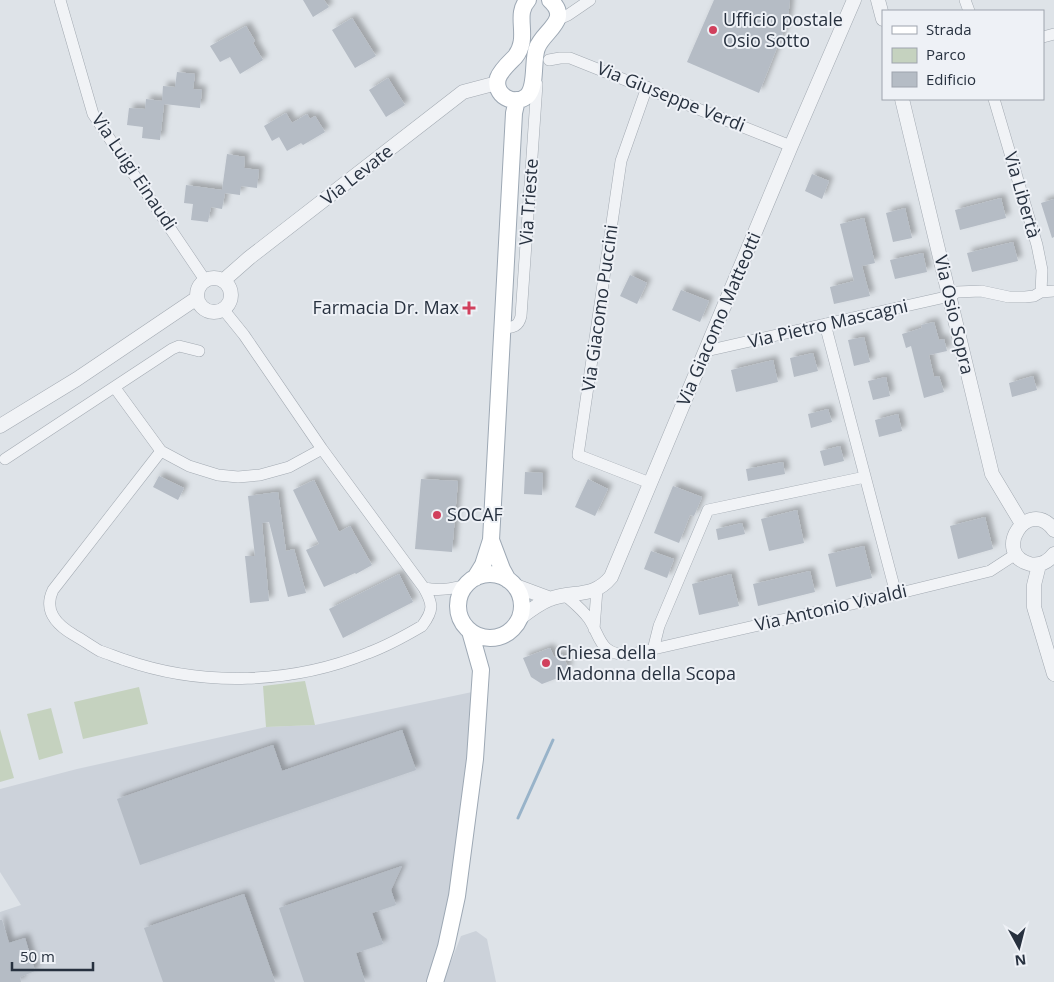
<svg xmlns="http://www.w3.org/2000/svg" width="1054" height="982" font-family="'Open Sans',sans-serif">
<style>
.built{fill:#ccd2da}
.green{fill:#c5d2bf}
.lines{fill:none;stroke-linecap:round;stroke-linejoin:round}
.stream{stroke:#98b3c9;stroke-width:3}
.building{fill:#b5bcc5;filter:url(#shadow)}
.minor-casing{stroke:#a3aab2;stroke-width:12}
.tertiary-casing{stroke:#a3aab2;stroke-width:15}
.primary-casing{stroke:#9da8b4;stroke-width:18}
.minor{stroke:#f1f3f6;stroke-width:11}
.tertiary{stroke:#f1f3f6;stroke-width:14}
.primary{stroke:#fff;stroke-width:16}
.poi-dot{fill:#d1405d;stroke:#eef1f6;stroke-width:2}
.labels{text-anchor:middle;stroke-width:4;stroke-linejoin:round;paint-order:stroke}
.poi-label{font-size:18px;fill:#27313f;stroke:#eef1f6;text-anchor:start}
.street-label{font-size:18px;fill:#27313f;stroke:#eef1f6}
</style>
<defs>
<filter id="shadow"><feDropShadow dx="4.5" dy="-4.5" stdDeviation="2.5" flood-color="#0004"/></filter>
</defs>
<rect width="100%" height="100%" fill="#dee3e8"/>
<!-- built -->
<path class="built" d="M477 691 457 876 429 982H0V912L21 905 0 872V789L77 769 266 727 315 725Z
M476 931 487 939 496 982H443L461 936Z"/>
<!-- green -->
<path class="green" d="M305 681 315 725 266 727 263 686Z
M139 687 148 724 83 739 74 702Z
M51 708 63 753 39 760 27 714Z
M0 729 14 778 0 782Z"/>
<g class="lines">
<!-- stream -->
<path class="stream" d="M518 818 553 740"/>
</g>
<!-- building -->
<path class="building" d="M303 0H324L329 7 313 17Z
M714 0H790L788 18 784 30 759 93 687 62Z
M352 18 376 56 355 68 332 30Z
M246 26 255 41 253 43 263 60 240 74 230 57 220 62 210 46Z
M177 72 195 74 193 89 202 90 200 108 164 104 160 140 142 138 143 127 127 125 129 108 145 109 146 99 162 101 163 86 175 87Z
M388 78 405 105 386 117 369 90Z
M286 113 292 123 307 114 310 119 315 116 325 132 303 145 301 143 287 151 279 137 272 141 264 126Z
M227 154 245 157 244 168 259 170 257 188 241 186 240 195 225 193 222 209 211 207 208 222 191 220 193 204 184 203 186 185 222 190Z
M812 174 829 181 822 199 805 191Z
M1001 198 1006 218 960 230 955 210Z
M1054 199V237L1052 238 1041 203Z
M905 208 912 238 893 242 886 213Z
M864 218 875 263 862 266 870 296 834 304 830 287 854 281 840 224Z
M1013 242 1018 261 972 272 967 253Z
M923 253 927 272 895 279 890 260Z
M630 275 647 283 637 304 620 296Z
M681 290 709 301 700 322 672 310Z
M934 322 939 340 944 339 947 351 929 355 934 377 939 376 944 392 924 398 911 346 906 348 902 334 922 328 921 325Z
M864 337 870 362 854 366 848 340Z
M813 353 818 371 794 377 790 358Z
M773 360 778 382 736 392 731 370Z
M1033 376 1037 390 1012 397 1009 383Z
M886 377 890 396 873 400 868 381Z
M828 409 832 422 811 428 808 414Z
M898 414 902 431 879 437 875 420Z
M840 446 844 461 824 466 820 451Z
M783 462 785 474 748 481 746 469Z
M525 472 543 473 542 495 524 494Z
M159 476 184 488 178 500 153 487Z
M421 479 458 481 452 552 415 549Z
M588 479 608 489 595 516 575 507Z
M314 480 339 532 350 526 372 565 356 574 355 573 324 587 306 550 319 544 293 490Z
M673 486 702 497 694 516 690 515 679 543 654 533Z
M278 492 286 551 294 549 306 593 288 597 269 522 262 523 269 601 250 603 245 556H255L248 496Z
M797 510 804 543 769 551 761 519Z
M985 517 993 549 958 559 950 526Z
M742 523 745 534 718 540 716 529Z
M864 546 872 578 836 587 828 554Z
M651 551 674 559 667 578 644 569Z
M810 571 815 592 758 606 753 584Z
M399 574 413 602 343 638 329 609Z
M731 574 739 606 699 615 692 584Z
M550 648 554 657 562 654 569 669 561 671 563 676 542 684 531 677 523 658Z
M402 730 416 770 140 865 117 799 273 745 282 771Z
M402 866 391 890 396 905 372 913 383 944 356 953 365 982H304L279 908Z
M244 894 275 982H163L144 928Z
M0 920H2L9 943 25 938 35 971 20 977 21 982H0Z"/>
<g class="lines">
<defs>
<path id="minor" d="M60 0 93 114 205 280
M965 0 969 11
M557 20 568 15 590 0
M1043 37 1054 34
M549 60 560 58H570L791 146
M647 87 621 161 578 455 650 483
M994 99 1037 245 1042 270 1041 292
M825 324 896 594
M503 328C513 328 519 326 521 316L537 84
M706 351 950 296 957 292 981 291 1009 297H1025L1034 296 1041 292 1054 291
M115 388 161 451 189 466 218 475 238 477 260 475 289 467 322 449
M161 451 53 590C43 611 57 625 74 635 83 640 91 646 100 651 108 654 117 657 125 660 203 687 292 684 368 653 387 646 405 636 422 626 434 610 433 604 424 588L322 449 244 335 223 309
M5 459 172 349 179 346 199 351
M424 588C439 591 451 589 467 585
M566 596C574 603 583 610 589 619 601 637 599 654 627 655L896 594 990 571 1016 554
M594 629 597 589
M653 650 659 626 708 510 865 477"/>
<path id="tertiary" d="M878 0 883 19
M902 99 992 474 1022 524
M197 295a17 17 0 1 1 34 0a17 17 0 1 1-34 0Z
M224 280 249 258 463 92 497 83
M0 426 77 379 197 298
M1054 530C1028 495 991 554 1030 564 1040 566 1048 562 1054 554
M1039 565 1034 585V607L1054 674
M516 586 551 599
M520 618C529 611 540 603 550 599 573 590 593 599 611 577L791 146 854 0"/>
<path id="primary" d="M528 0C513 15 531 37 515 57 509 63 501 70 498 78 493 95 514 107 527 96 537 87 532 61 537 48 543 31 572 20 550 0
M491 540 502 569 508 580
M458 606a32 32 0 1 1 64 0a32 32 0 1 1-64 0Z
M475 578 483 565 491 540 514 113 517 100
M435 982 446 947 457 896 475 759 481 670 470 631"/>
</defs>
<!-- minor casing -->
<use href="#minor" class="minor-casing"/>
<!-- tertiary casing -->
<use href="#tertiary" class="tertiary-casing"/>
<!-- primary casing -->
<use href="#primary" class="primary-casing"/>
<!-- minor -->
<use href="#minor" class="minor"/>
<!-- tertiary -->
<use href="#tertiary" class="tertiary"/>
<!-- primary -->
<use href="#primary" class="primary"/>
</g>
<!-- markers -->
<g class="poi-dot">
<circle cx="713" cy="30" r="5"/>
<path d="M466.5 300.5h5v5h5v5h-5v5h-5v-5h-5v-5h5z"/>
<circle cx="437" cy="515" r="5"/>
<circle cx="546" cy="663" r="5"/>
</g>
<g class="labels">
<!-- poi labels -->
<g class="poi-label">
<text x="723" y="26">Ufficio postale<tspan x="723" dy="21">Osio Sotto</tspan></text>
<text x="459" y="314" text-anchor="end">Farmacia Dr. Max</text>
<text x="447" y="521">SOCAF</text>
<text x="556" y="659">Chiesa della<tspan x="556" dy="21">Madonna della Scopa</tspan></text>
</g>
<!-- street labels -->
<g class="street-label">
<text transform="translate(671 97) rotate(22)" y="6">Via Giuseppe Verdi</text>
<text transform="translate(134 172) rotate(56)" y="6">Via Luigi Einaudi</text>
<text transform="translate(357 175) rotate(-38)" y="6">Via Levate</text>
<text transform="translate(1022 195) rotate(74)" y="6">Via Libertà</text>
<text transform="translate(529 202) rotate(-86)" y="6">Via Trieste</text>
<text transform="translate(600 308) rotate(-82)" y="6">Via Giacomo Puccini</text>
<text transform="translate(954 315) rotate(77)" y="6">Via Osio Sopra</text>
<text transform="translate(719 319) rotate(-67)" y="6">Via Giacomo Matteotti</text>
<text transform="translate(828 324) rotate(-13)" y="6">Via Pietro Mascagni</text>
<text transform="translate(831 608) rotate(-13)" y="6">Via Antonio Vivaldi</text>
</g>
</g>
<!-- legend -->
<rect x="882" y="10" width="162" height="90" fill="#eef1f6" stroke="#9ea4ad"/>
<rect x="892" y="26" width="25" height="8" fill="#ffffff" stroke="#9ea4ad"/>
<text x="926" y="35" font-size="15" fill="#27313f">Strada</text>
<rect x="892" y="48" width="25" height="15" fill="#c5d2bf" stroke="#9ea4ad"/>
<text x="926" y="60" font-size="15" fill="#27313f">Parco</text>
<rect x="892" y="72" width="25" height="15" fill="#b5bcc5" stroke="#9ea4ad"/>
<text x="926" y="85" font-size="15" fill="#27313f">Edificio</text>
<!-- north arrow -->
<g transform="translate(1019 947) rotate(173)" stroke="#eef1f6" stroke-width="4" paint-order="stroke">
<path d="M0-4L9 19L0 12L-9 19Z" fill="#27313f"/>
<text y="-8" font-size="14" font-weight="bold" text-anchor="middle" fill="#27313f">N</text>
</g>
<!-- scale -->
<path d="M12 962v8h81v-8" fill="none" stroke="#27313f" stroke-width="2.5"/>
<text x="20" y="962" font-size="15" fill="#27313f" stroke="#eef1f6" stroke-width="4" paint-order="stroke">50 m</text>
</svg>
